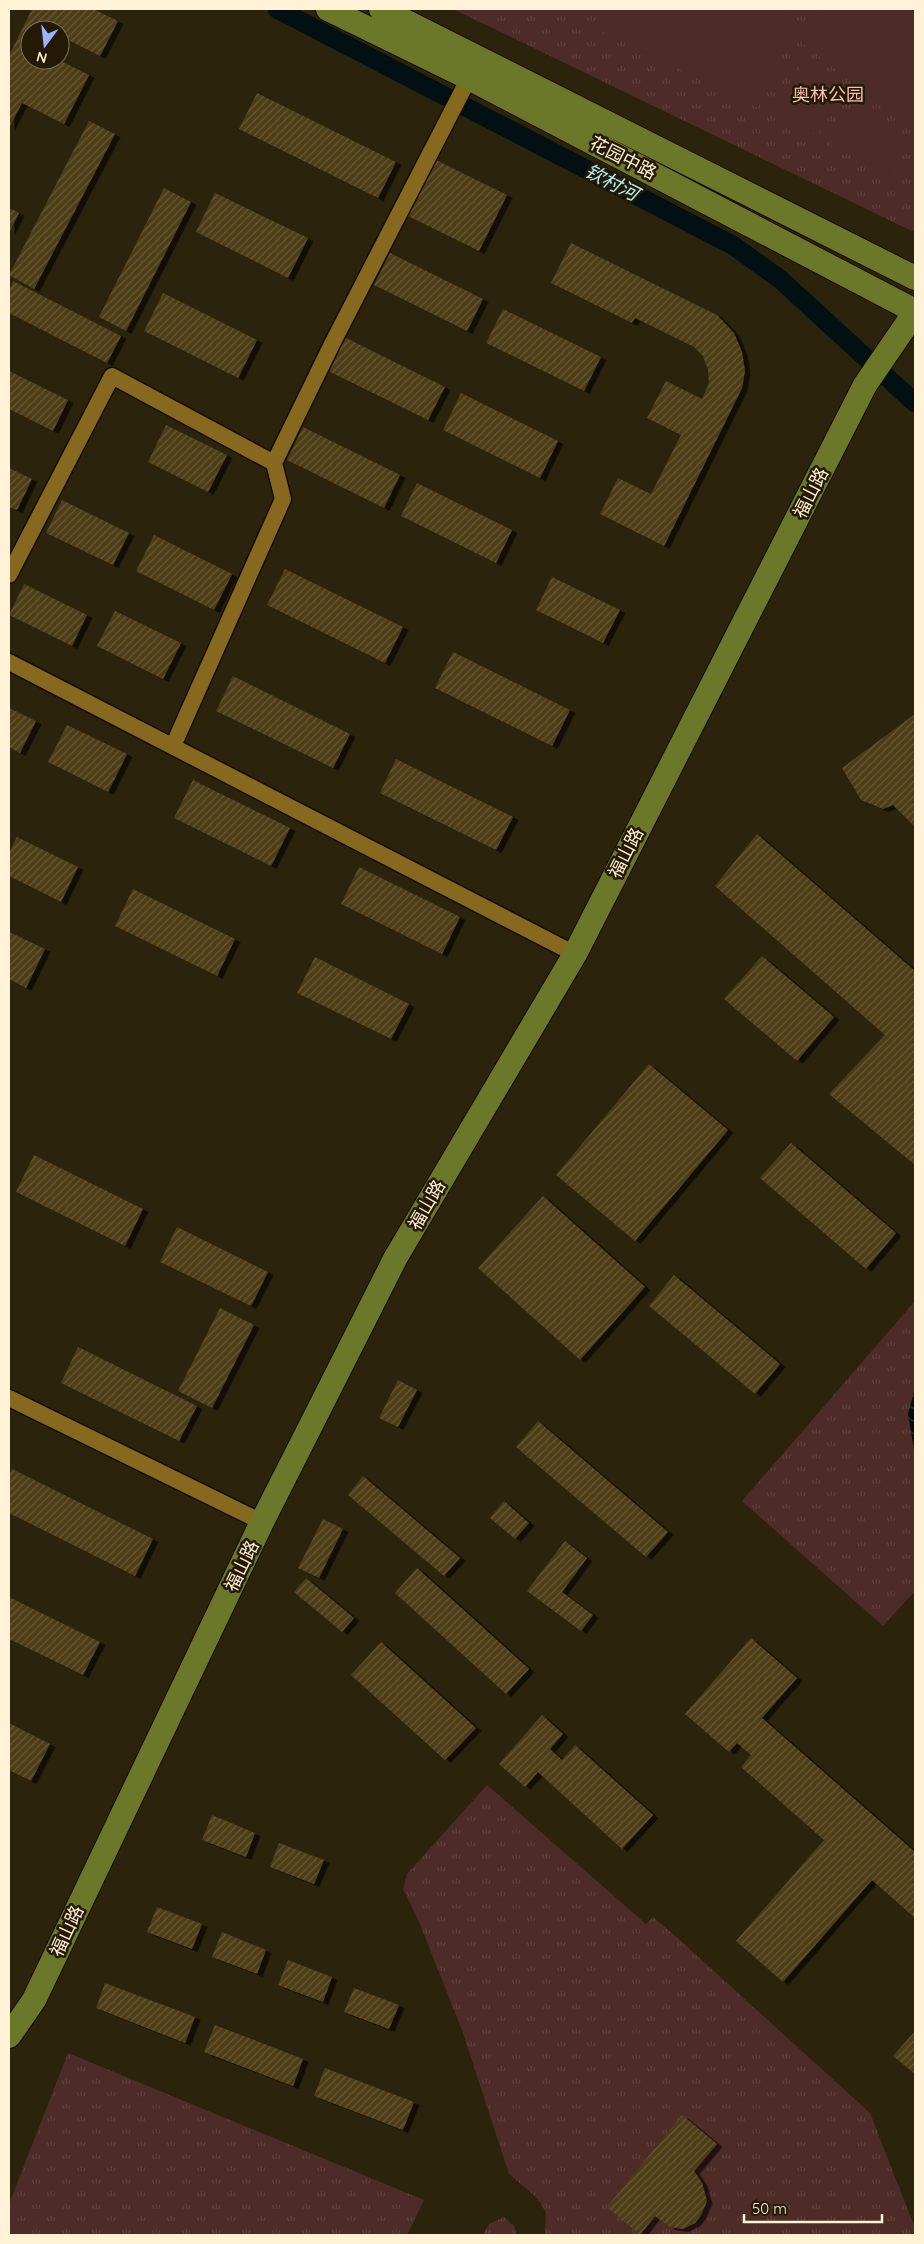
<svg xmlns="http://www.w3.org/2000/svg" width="924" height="2244" font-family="Quicksand,'Noto Sans SC',sans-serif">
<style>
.grass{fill:url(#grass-tufts)}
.pitch{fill:#4d2b27}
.water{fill:url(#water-waves)}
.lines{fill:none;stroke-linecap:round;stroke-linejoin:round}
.canal{stroke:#001013;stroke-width:19}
.building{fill:url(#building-hatch);filter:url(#shadow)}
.minor-casing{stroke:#150c00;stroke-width:19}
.secondary-casing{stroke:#150c00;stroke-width:26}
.minor{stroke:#86691e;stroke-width:16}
.secondary{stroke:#6b7829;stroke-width:24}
.labels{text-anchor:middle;stroke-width:5;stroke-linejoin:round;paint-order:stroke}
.park-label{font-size:18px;fill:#f9c0b9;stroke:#231904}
.street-label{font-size:18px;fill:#fff2d6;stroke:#231904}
.water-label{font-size:19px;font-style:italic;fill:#aff1fa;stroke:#231904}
</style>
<defs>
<pattern id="grass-tufts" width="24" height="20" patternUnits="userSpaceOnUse" patternTransform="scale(1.25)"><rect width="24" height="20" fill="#4d2b27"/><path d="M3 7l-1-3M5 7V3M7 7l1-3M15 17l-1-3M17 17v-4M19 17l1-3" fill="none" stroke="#5f403b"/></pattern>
<pattern id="water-waves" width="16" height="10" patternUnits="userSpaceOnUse" patternTransform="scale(1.25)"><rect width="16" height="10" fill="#001013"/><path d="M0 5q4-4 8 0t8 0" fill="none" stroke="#263335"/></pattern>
<pattern id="building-hatch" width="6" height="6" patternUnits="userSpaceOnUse" patternTransform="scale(1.25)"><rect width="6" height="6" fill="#4d3d17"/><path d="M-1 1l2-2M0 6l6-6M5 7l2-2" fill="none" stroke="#685a38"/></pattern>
<filter id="shadow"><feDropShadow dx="5.5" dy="3" stdDeviation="0" flood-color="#0009"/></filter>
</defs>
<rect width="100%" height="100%" fill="#2c230c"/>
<!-- grass -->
<path class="grass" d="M453 9H915V232H914Z
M915 1301V1591L883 1626 742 1501Z
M487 1785 646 1924 653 1917 672 1933 870 2113 915 2228V2235H545L546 2212 536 2197 509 2174 462 2030 420 1924 403 1889 407 1874Z
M68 2053 424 2200 407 2235H9V2204Z
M504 2217 514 2226 517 2235H483L489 2224Z"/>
<!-- pitch -->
<path class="pitch" d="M607 9H774L799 21 757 107 597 29Z
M827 9H915V132L801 42Z
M802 62 842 80 818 135 777 117Z
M847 108 909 137 893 174 830 145Z"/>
<!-- water -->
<path class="water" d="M915 1388V1456L908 1414Z"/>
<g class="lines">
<!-- canal -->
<path class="canal" d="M277 9 734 246 781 280 915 403"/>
</g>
<!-- building -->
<path class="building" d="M32 9H93L118 21 100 56 60 36V30H30V60H59L89 75 64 124 22 103 9 128V56Z
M257 93 396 162 378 198 239 129Z
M89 121 115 134 34 289 9 275Z
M436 160 507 195 479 251 408 216Z
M164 188 191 202 126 331 99 317Z
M215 193 308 238 288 278 196 232Z
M9 208 19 213 9 233Z
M571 243 717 315 734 333 742 352 745 371 742 388 664 546 600 514 618 478 651 494 681 435 647 418 666 381 702 399 709 383 708 370 703 356 694 347 635 318 632 323 551 283Z
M390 253 483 299 467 331 374 285Z
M13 281 121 336 107 363 9 313V290Z
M163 293 257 340 238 378 144 331Z
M503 309 601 357 584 391 486 343Z
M344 337 445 387 428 420 328 371Z
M9 371 68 400 53 431 9 409Z
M461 393 558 441 540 478 443 430Z
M166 425 227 455 208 492 148 462Z
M303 427 400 475 384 508 287 460Z
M9 468 32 479 17 510 9 507Z
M417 483 512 530 496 563 401 516Z
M62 500 129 533 113 565 46 533Z
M154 535 232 574 214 610 136 571Z
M285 569 403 627 385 663 267 605Z
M552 577 620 610 603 643 536 610Z
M24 584 87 615 72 646 9 615Z
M115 611 181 643 163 679 97 646Z
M453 652 570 710 552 746 435 688Z
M233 676 350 734 333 768 216 711Z
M9 708 36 721 20 753 9 747Z
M915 714V827L893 805 883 809 861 800 842 768Z
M67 725 127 754 108 792 48 762Z
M396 759 513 817 496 850 380 793Z
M193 780 290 828 271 866 174 818Z
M757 834 915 971V1165L829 1094 885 1035 715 886Z
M17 837 78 867 61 902 9 876V853Z
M359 867 460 917 442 954 341 904Z
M133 889 235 939 217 976 115 926Z
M9 932 45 949 26 988 9 979Z
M762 956 834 1017 797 1061 724 999Z
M315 957 409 1004 391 1039 297 993Z
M649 1064 728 1130 635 1241 556 1175Z
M791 1143 896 1233 866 1269 760 1178Z
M34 1155 143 1209 125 1246 16 1192Z
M543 1196 645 1287 580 1360 478 1268Z
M177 1227 268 1272 251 1306 160 1262Z
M674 1275 780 1364 755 1394 649 1306Z
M220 1308 254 1325 212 1408 178 1391Z
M78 1347 197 1406 179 1441 61 1383Z
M398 1380 417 1390 398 1427 379 1418Z
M538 1421 668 1532 646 1557 516 1447Z
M12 1469 153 1539 135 1576 9 1513V1475Z
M363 1476 460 1558 444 1576 348 1495Z
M504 1501 529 1523 515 1539 490 1518Z
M323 1519 343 1529 319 1578 298 1568Z
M565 1541 587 1558 562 1592 593 1615 581 1631 527 1591Z
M417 1568 529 1669 506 1694 395 1593Z
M306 1578 354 1618 342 1632 294 1592Z
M9 1597 100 1642 83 1675 9 1639Z
M751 1638 797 1678 762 1718 915 1852V1918L872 1880 783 1982 736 1941 824 1840 741 1767 751 1755 737 1743 729 1752 685 1714Z
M381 1642 476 1728 445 1760 351 1675Z
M542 1715 563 1734 550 1749 562 1760 575 1745 653 1815 622 1849 538 1772 525 1787 499 1764Z
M9 1723 50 1744 31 1781 9 1770Z
M212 1815 255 1833 246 1857 202 1840Z
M279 1843 324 1860 314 1884 270 1867Z
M157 1907 202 1924 192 1949 147 1932Z
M222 1932 266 1950 257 1974 212 1957Z
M288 1960 332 1977 323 2002 278 1985Z
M105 1983 195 2017 185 2043 96 2008Z
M354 1988 399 2005 389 2029 344 2012Z
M215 2025 303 2059 293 2086 204 2052Z
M915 2031V2074L893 2056Z
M325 2068 414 2102 403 2130 314 2096Z
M682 2115 717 2144 694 2171 702 2183 707 2201 701 2215 695 2223 683 2229 670 2227 655 2216 640 2235 607 2207Z"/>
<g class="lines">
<defs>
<path id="minor" d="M9 575 112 376 274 463
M9 662 575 954
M173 746 283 499 274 463 332 344 469 78
M9 1398 262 1522"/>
<path id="secondary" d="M328 9 469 78 915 311
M381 9 915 278
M9 2036 34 2000 262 1522 396 1257 575 954 865 385 915 312"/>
</defs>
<!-- minor casing -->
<use href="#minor" class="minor-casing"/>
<!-- secondary casing -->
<use href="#secondary" class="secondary-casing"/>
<!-- minor -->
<use href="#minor" class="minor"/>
<!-- secondary -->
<use href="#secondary" class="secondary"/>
</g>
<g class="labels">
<!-- park labels -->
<g class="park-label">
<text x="828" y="101">奥林公园</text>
</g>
<!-- street labels -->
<g class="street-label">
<text transform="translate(623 158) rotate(27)" y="6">花园中路</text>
<text transform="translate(811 493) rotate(-63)" y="6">福山路</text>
<text transform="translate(626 853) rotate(-63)" y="6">福山路</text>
<text transform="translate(427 1205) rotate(-60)" y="6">福山路</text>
<text transform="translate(242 1566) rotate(-64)" y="6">福山路</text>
<text transform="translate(67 1931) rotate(-65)" y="6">福山路</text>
</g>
<!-- water labels -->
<g class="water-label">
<text transform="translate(612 182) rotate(27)" y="7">钦村河</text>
</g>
</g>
<!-- border -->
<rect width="924" height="2244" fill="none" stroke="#fff2d6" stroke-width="20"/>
<!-- north arrow -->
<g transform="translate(45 45) rotate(195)"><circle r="24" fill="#231904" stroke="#7b7058"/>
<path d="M0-4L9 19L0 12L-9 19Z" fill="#98b5fd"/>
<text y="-8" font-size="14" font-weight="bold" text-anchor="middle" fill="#fff2d6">N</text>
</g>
<!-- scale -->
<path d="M744 2214v8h138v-8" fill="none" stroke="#fff2d6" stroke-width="2.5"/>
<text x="752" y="2214" font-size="15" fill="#fff2d6" stroke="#231904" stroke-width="4" paint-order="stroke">50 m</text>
</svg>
